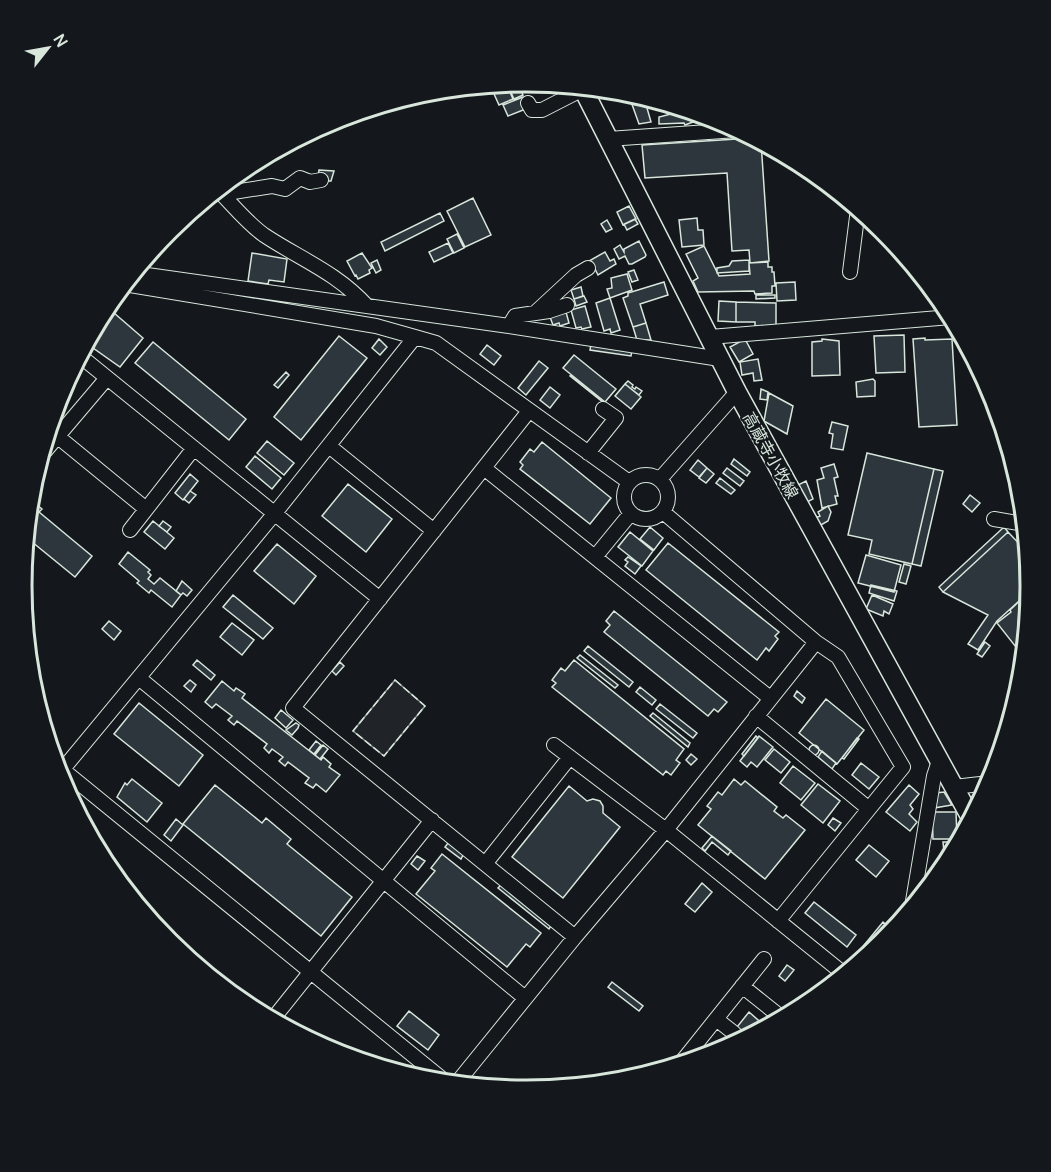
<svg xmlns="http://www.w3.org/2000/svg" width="1051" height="1172" font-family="Manrope,'Noto Sans JP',sans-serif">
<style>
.green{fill:#202428;stroke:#939e99;stroke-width:1.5}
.building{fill:#2c363c;stroke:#d8e6dc;stroke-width:1.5}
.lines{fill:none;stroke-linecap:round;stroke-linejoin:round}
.minor-casing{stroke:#d8e6dc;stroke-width:16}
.major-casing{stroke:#d8e6dc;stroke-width:21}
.minor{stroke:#14181c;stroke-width:14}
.major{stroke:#14181c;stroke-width:18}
.fence{stroke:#d8e6dc;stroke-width:1.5;stroke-dasharray:8 3;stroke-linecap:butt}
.labels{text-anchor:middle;stroke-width:4.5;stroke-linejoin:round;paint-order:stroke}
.street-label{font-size:16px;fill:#d8e6dc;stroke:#14181c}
.rim{fill:none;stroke:#d8e6dc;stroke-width:3}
</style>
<rect width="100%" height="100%" fill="#14181c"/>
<!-- green -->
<path class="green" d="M395 680 425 706 384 756 353 731Z"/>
<!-- building -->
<path class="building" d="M517 82 523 95 514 99 507 84Z
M500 84 504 93 509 90 513 99 499 105 490 85Z
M633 94 642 97 643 102 645 101 651 122 639 124 629 96Z
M523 97 528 108 508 116 503 105Z
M667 104 693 112V122L685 125 684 123 659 124V117L671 114Z
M753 138 761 142 769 261 750 263 749 250 732 251 727 173 645 178 642 145Z
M319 170 334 171 331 181H324L318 177Z
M215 193 218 199 208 204 206 199Z
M473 198 491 235 465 247 447 211Z
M629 206 636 219 623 225 617 212Z
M440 213 444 221 385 251 381 242Z
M697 218 698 230H703L704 245 682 247 679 220Z
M635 219 638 224 627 230 624 224Z
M607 220 612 229 606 232 601 224Z
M457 234 464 248 454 253 447 239Z
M639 241 646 255 645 257 632 264H629L625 256 619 259 614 249 620 245 624 252V249Z
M448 243 453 253 434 262 429 252Z
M704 246 719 276 750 274 749 263 768 262V267H772V272H774L775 286H772V293L755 294 754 291 698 292 693 281 698 278 686 254Z
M605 252 610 261 614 259 616 264 598 275 595 269 593 270 589 261Z
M252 253 287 259 284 282 269 280 268 284 248 281Z
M362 253 372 268 369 270 370 273 358 279 356 275 355 276 347 261Z
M377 260 381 270 376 273 371 263Z
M749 260V271L717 273V268L729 266 732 261Z
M634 270 638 280 632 282 628 272Z
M627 274 632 290 610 298 607 289 612 288 611 278Z
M664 282 668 295 640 304 646 323 633 327 623 298 628 296V293Z
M795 282 796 300 777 301 776 283Z
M581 287 583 296 574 299 571 290Z
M756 295H775V298L756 299Z
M584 296 587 302 576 306 574 299Z
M610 298 620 330 611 333 610 329 604 331 596 303Z
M719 301 736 302V322L718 321Z
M736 302 776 303V327L755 326V322H736Z
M106 306 143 338 120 367 86 343Z
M585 306 591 327 582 329 581 327 576 328 571 310Z
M566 312 569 323 560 326 559 323 553 325 550 317Z
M646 323 651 340H637L633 327Z
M904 335 905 372 876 373 874 336Z
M339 336 367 358 301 440 274 417Z
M925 338V340L952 339 957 425 919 427 913 339Z
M379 339 387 347 380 355 372 348Z
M745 339 753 354 739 362 730 347Z
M822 339 839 341 840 375 812 376V342L822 341Z
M153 342 246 419 229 440 135 363Z
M591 344 632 350 631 356 590 350Z
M487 345 501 356 494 365 480 354Z
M574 355 616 389 605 402 563 368Z
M758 359 762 380 754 381 753 373 742 375 740 362Z
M539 361 548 368 526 395 518 388Z
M286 372 289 375 278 388 274 385Z
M571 375 605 402 604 403 570 376Z
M873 379 875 381V396L857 397 856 382Z
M628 381 633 385 632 387 635 389 636 387 642 391 639 395 625 384Z
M625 384 641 397 631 409 615 396Z
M550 387 560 395 550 408 540 400Z
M761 389 768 392 767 400 760 399Z
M769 393 793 406 787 434 764 421Z
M832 422 848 426 843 450 831 448 833 434 829 433Z
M267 441 294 463 284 475 257 453Z
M542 442 611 498 590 524 520 469 523 465 520 462 530 449 534 452Z
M867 453 934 469 912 564 869 554 872 540 848 535Z
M255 456 281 478 272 489 246 467Z
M734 459 750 472 747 476 731 464Z
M698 460 707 468 699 477 690 470Z
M834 464 838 477 834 478 838 496H835L837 504 822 508 817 480 824 478 821 468Z
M707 468 714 474 706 483 699 478Z
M727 468 744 481 740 486 723 473Z
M934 469 943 471 921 566 912 564Z
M190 474 198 481 183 500 175 493Z
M720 478 735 490 731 494 716 483Z
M806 481 813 499 807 502 798 485Z
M348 484 392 519 366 552 322 516Z
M190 491 196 495 189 503 184 499Z
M970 495 980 503 972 512 963 504Z
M29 504 33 507 36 504 42 509 39 512 92 556 75 577 26 537Z
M828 506 831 512 828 521 819 526 815 518 820 516 818 512Z
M153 521 174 538 165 549 144 532Z
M163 521 171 527 167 532 159 526Z
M650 527 663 538 654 550 640 539Z
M1004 527 1008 532 943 592 939 587Z
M630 532 653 551 642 566 618 547Z
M1008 532 1027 552 1030 591 997 621 978 650 968 644 988 615 943 592Z
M668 543 779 632 775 636 778 639 769 651 766 648 757 660 646 570Z
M277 544 316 576 294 604 254 571Z
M128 552 150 570 148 572 151 575 148 579 154 584 160 578 181 595 172 607 151 590 149 593 137 583 139 581 119 564Z
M866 555 901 565 894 592 858 583Z
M628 557 641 566 635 574 625 566 628 562 625 560Z
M904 564 911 566 906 584 899 582Z
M182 581 192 590 187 596 183 593 181 595 176 591Z
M871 585 897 591 894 601 869 593Z
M1029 592 1023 656 997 623 1011 612 1010 610Z
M233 595 273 628 263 639 223 607Z
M872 595 893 604 889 614 884 611 883 616 866 609Z
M614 611 727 702 718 712 714 709 708 716 604 632 610 625 606 621Z
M109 621 121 631 114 640 102 629Z
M232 623 254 640 242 655 220 637Z
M985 642 990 646 982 657 977 654Z
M588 646 633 682 629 687 584 651Z
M580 655 618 685 615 688 577 658Z
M197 660 215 675 211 680 193 665Z
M574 660 684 749 676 760 680 763 671 775 666 771 663 775 552 687 556 683 552 680 561 668 565 671Z
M340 662 344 666 336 675 332 671Z
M190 680 196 685 191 692 184 686Z
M222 681 234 691 236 688 245 694 242 698 321 760 323 757 331 764 329 767 340 775 326 792 316 784 313 788 305 783 309 778 288 762 285 766 279 761 283 757 272 749 269 753 264 748 267 744 237 721 234 725 228 720 232 716 216 704 212 708 205 702Z
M640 687 656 700 652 705 636 692Z
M797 691 805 698 802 703 794 696Z
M826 699 864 730 837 764 799 733Z
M139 703 203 755 179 786 114 734Z
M660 704 697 733 693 738 656 709Z
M281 710 293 720 286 728 275 718Z
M653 713 690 743 688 747 650 716Z
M296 723 299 725 298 728 292 735 286 730Z
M756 736 758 738 744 756 742 754Z
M759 736 773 747 757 767 751 762 747 767 740 761Z
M857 738 859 739 844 759 842 758Z
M316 741 321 745 314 754 309 750Z
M323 745 328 749 320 759 315 755Z
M809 750a5 5 0 1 1 10 0a5 5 0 1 1-10 0Z
M774 749 790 762 781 773 765 760Z
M822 751 836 763 832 769 818 757Z
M691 754 697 759 691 765 686 760Z
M861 763 879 777 869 789 852 775Z
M793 766 815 783 801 800 780 783Z
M132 779 162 803 147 822 117 797 125 783 127 785Z
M734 779 741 785 745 781 777 807 774 811 783 818 786 815 805 830 765 879 698 825 711 809 707 806 718 792 722 795Z
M818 784 840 801 823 823 801 805Z
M215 785 262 823 266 818 291 839 287 844 352 897 321 936 183 824Z
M909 785 919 794 910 805 913 809 909 814 917 822 910 831 886 812Z
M569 786 587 801 593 799 600 801 603 806V813L620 827 563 898 512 857Z
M944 792 952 805 934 808 936 793Z
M932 812H956L957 839H933Z
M833 818 841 823 835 831 828 825Z
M176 819 183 825 171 841 164 835Z
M712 836 731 851 728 855 712 842 705 851 702 848Z
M943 842H958L946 864 947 852H944Z
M448 843 463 855 461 859 445 847Z
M869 845 889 861 876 877 856 860Z
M442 854 541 933 530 947 526 944 507 967 416 894 435 871 431 868Z
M417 856 425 861 418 870 411 864Z
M702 883 712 892 695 912 685 904Z
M501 885 551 926 549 929 498 888Z
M814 902 856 935 847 947 805 913Z
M883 922 892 930 882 943 862 960 856 955Z
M787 965 794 970 785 981 779 976Z
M612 982 643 1006 639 1011 608 987Z
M409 1011 439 1035 428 1050 397 1026Z
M749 1012 766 1027 749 1036 737 1027Z"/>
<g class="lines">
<defs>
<path id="minor" d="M528 103 532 110H542L583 89
M608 139 737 130
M217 189C232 204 247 223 264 235 300 259 336 272 367 306
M227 193 272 186 285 189 300 178 310 182 321 180
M226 198 231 178
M850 272 858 209
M133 273 509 326 720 359
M124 284 376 326 415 337
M536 312 576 275 588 268
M509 326 515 316 549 311 567 305
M710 337 951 317
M79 355 380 599
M529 411 293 708 575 937
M57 436 146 509
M329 446 434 531
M588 453 616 418 603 409
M40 457 107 378
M484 468 770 698
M624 497a22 22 0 1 1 44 0a22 22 0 1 1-44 0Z
M660 479 737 392
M663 512 816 642 838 657 903 767 778 921
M994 519 1024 524
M130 530 194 448
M595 557 631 513
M139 678 525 998
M756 716 869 809
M554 745 666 830 844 974
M63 770 447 1083
M58 775 275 513 415 337 436 343 629 482
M954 787 989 783
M485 864 570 757
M912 907 934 776 939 761
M742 986 782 1018
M716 1019 734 1033 736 1043
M272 1020 432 820
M680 1064 764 959
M456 1084 575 937 666 830 816 642"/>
<path id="major" d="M582 87 737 392 971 818"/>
</defs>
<!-- minor casing -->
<use href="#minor" class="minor-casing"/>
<!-- major casing -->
<use href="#major" class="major-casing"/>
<!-- minor -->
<use href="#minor" class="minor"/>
<!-- major -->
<use href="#major" class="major"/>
<!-- fence -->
<path class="fence" d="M395 680 425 706 384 756 353 731Z"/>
</g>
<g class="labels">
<!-- street labels -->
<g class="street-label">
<text transform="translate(771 455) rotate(61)" y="6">高蔵寺小牧線</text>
</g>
</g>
<!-- crop -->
<path d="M0 0H1051V1172H0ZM32 586a494 494 0 1 1 988 0a494 494 0 1 1-988 0Z" fill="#14181c" fill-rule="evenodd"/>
<path class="rim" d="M32 586a494 494 0 1 1 988 0a494 494 0 1 1-988 0Z"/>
<!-- north arrow -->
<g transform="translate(48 48) rotate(59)" stroke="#14181c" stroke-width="4.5" paint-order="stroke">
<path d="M0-4.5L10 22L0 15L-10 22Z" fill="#d8e6dc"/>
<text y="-9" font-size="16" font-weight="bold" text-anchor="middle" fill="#d8e6dc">N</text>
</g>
</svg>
